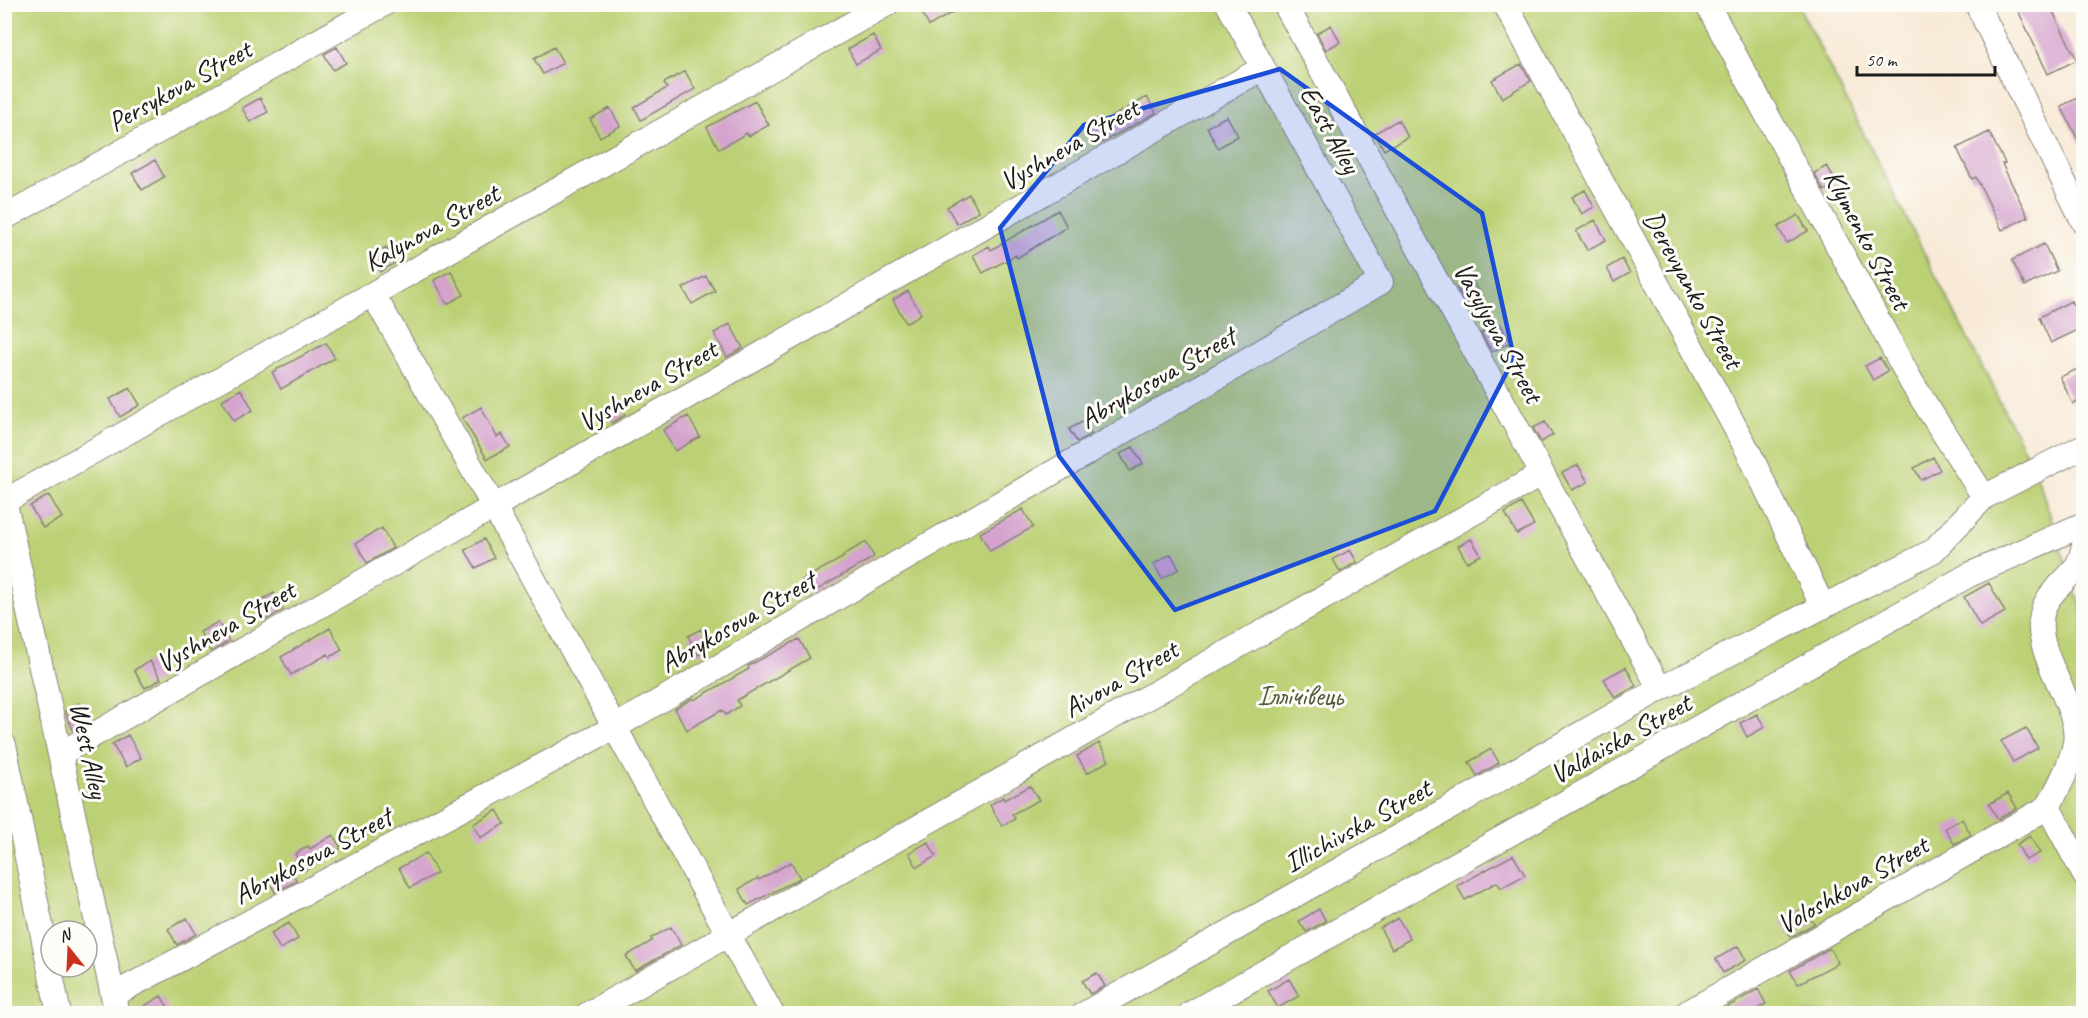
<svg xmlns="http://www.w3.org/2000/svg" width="2088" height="1018" font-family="Caveat,sans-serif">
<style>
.green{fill:#bcd174;stroke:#6c7648;stroke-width:1.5;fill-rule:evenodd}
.building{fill:#d4a2cd}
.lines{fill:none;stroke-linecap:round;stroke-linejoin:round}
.minor-casing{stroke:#8a837a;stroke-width:26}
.minor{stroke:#fff;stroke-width:24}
.marked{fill:#1d4ed8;fill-opacity:0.2;stroke:#1d4ed8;stroke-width:4.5;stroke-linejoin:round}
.labels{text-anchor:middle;stroke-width:6;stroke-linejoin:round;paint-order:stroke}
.street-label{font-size:28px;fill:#1c1c1c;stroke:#fdfcf7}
.park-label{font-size:28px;fill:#545b3b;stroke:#fdfcf7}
</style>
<rect width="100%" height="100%" fill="#fdfcf7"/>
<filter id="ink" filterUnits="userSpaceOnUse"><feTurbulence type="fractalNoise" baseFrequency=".0167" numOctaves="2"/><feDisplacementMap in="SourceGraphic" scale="12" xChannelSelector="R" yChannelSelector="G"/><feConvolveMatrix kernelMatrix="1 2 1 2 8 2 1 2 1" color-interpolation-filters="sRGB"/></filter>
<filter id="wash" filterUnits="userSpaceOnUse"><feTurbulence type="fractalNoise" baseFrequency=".008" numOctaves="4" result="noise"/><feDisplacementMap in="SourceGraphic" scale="24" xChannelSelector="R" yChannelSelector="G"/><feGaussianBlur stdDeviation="1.35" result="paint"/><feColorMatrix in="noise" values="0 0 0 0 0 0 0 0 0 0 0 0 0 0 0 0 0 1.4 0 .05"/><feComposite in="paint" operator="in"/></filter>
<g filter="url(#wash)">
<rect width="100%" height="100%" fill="#f8ead7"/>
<!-- green -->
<path class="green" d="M5 5H1798L2036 473 2083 614V1013L5 1014ZM51 931H87V967H51Z"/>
<g id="blocks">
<!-- building -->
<path class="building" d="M917 4H967L929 26Z
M2015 4H2049L2077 60 2048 74Z
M1331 25 1340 42 1326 50 1317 33Z
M873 35 881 50 856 64 848 49Z
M337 47 346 63 333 70 324 54Z
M554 47 563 63 543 74 534 59Z
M1521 64 1531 81 1502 98 1492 80Z
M685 71 695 89 641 120 634 107 667 88 664 83Z
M2084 95V152L2061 106Z
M1147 97 1156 113 1097 145 1086 126 1100 117 1103 122Z
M260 98 268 112 250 122 242 108Z
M755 101 769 125 749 136 747 133 719 149 707 127Z
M610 108 620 126 600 137 590 119Z
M1227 116 1238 136 1218 148 1207 127Z
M1398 120 1408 137 1384 150 1375 133Z
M1989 132 2005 163 2002 164 2028 217 2002 230 1976 177 1972 179 1957 148Z
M155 160 164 177 142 190 132 173Z
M1827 166 1837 183 1824 191 1814 173Z
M1585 190 1594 207 1582 214 1572 197Z
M969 194 979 211 957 224 947 207Z
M1058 210 1067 227 1017 258 1016 255 983 273 973 255 989 246 991 250Z
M1798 215 1808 231 1787 243 1778 227Z
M1595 220 1606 240 1587 250 1576 231Z
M2044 244 2057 271 2025 286 2012 260Z
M386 247 395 263 380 272 371 255Z
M1622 259 1630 273 1614 282 1607 268Z
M451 271 464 295 447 304 434 280Z
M706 276 715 291 692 304 683 288Z
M1472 280 1481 296 1466 304 1457 288Z
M908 291 921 314 906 323 893 300Z
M2071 301 2084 327 2051 343 2039 317Z
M1500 323 1510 342 1492 352 1481 333Z
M730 324 743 348 727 357 714 333Z
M326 343 335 358 281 389 272 372Z
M1880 358 1888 371 1873 380 1865 366Z
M2084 366V399L2073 404 2060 377Z
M130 388 140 405 120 417 110 399Z
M241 389 253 410 234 421 222 400Z
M617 401 625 415 612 423 604 408Z
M481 407 497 437 502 434 510 447 487 459 462 418Z
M688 416 700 437 675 451 663 430Z
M1084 421 1091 434 1077 442 1069 429Z
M1545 422 1553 435 1541 442 1533 428Z
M1133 447 1143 464 1130 471 1120 454Z
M1933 457 1940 470 1921 480 1914 468Z
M1578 465 1588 482 1572 490 1562 473Z
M49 495 62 518 43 528 30 506Z
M1521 503 1534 525 1517 534 1505 513Z
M1023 509 1033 527 990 551 980 533Z
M382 528 393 548 367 563 356 543Z
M484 539 494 558 476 568 465 550Z
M1471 539 1481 555 1467 562 1458 546Z
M866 542 874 557 810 594 802 580 844 557 843 555Z
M1350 550 1357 562 1340 572 1333 559Z
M1171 554 1179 569 1162 579 1154 564Z
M1989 583 2005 612 1980 626 1964 597Z
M274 593 283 610 266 620 256 603Z
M218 622 229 641 211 652 200 632Z
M330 628 342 650 330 657 328 654 291 675 281 657Z
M701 629 711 647 698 655 688 636Z
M799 639 810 658 737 700 740 706 726 715 722 710 687 730 675 709 693 698 694 700 749 669 748 666Z
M150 661 161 679 145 688 134 670Z
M1626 667 1636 686 1615 698 1604 679Z
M79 703 89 721 73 730 65 711Z
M1757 714 1765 727 1747 737 1740 723Z
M2026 728 2038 748 2013 762 2001 741Z
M128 735 141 758 126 767 112 744Z
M1099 743 1109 761 1087 773 1077 756Z
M1491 749 1499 763 1477 776 1469 762Z
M1030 786 1039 800 1012 814 1015 819 1002 826 990 805 1003 797 1004 800Z
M2008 793 2017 808 1998 819 1989 804Z
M497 810 505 824 480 838 473 824Z
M1962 819 1971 835 1954 844 1945 828Z
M333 835 341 848 304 871 295 854 308 846 310 849Z
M2030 836 2040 853 2026 860 2017 844Z
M928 842 936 856 917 867 909 853Z
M426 853 437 873 410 888 399 868Z
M1513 855 1525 875 1501 888 1497 882 1465 900 1457 886Z
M791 862 800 878 748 905 739 889 758 878 759 880Z
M289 867 297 881 275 892 267 878Z
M1804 908 1814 924 1791 937 1781 921Z
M1319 909 1326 921 1306 932 1299 921Z
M187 918 196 934 177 945 168 929Z
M1398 918 1410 939 1392 949 1380 928Z
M289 923 298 939 280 949 271 933Z
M671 927 681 945 635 971 626 956 652 941 651 938Z
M1738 946 1746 960 1723 973 1716 959Z
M1828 949H1830L1838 963 1798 984 1790 971Z
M1097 973 1105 986 1090 994 1082 981Z
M1289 979 1299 996 1278 1008 1268 991Z
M1758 989 1766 1004 1750 1014H1715Z
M161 996 169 1009 161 1014H131Z"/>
</g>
</g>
<g filter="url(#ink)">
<use href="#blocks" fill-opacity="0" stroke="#8a837a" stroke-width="1.5"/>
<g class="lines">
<defs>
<path id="minor" d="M1285 4 1660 689
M1505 4 1749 453 1823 607
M1707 4 1912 383 1984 497
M1977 4 2084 223
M4 218 384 4
M373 294 494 507 772 1014
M4 499 117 1014
M5 501 887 4
M4 745 59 1014
M60 754 1263 68
M2048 807C2058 788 2071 765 2075 743 2081 708 2037 660 2041 620 2044 593 2063 586 2076 567 2081 561 2082 552 2084 545
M2048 807 2084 874
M113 995 615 727 1381 282 1228 4
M588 1014 1542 474
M1084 1014 1660 689 1933 551 1984 497 2084 446
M1190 1014 1969 575 2084 524
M1685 1014 2048 807"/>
</defs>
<!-- minor casing -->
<use href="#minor" class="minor-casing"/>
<!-- minor -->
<use href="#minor" class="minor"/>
</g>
</g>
<!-- marked area -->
<path class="marked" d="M1280 69 1482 213 1514 358 1435 511 1175 610 1059 456 1000 228 1084 125Z"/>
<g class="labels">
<!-- street labels -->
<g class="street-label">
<text transform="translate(179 85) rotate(-29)" y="10">Persykova Street</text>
<text transform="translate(1331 129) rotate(61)" y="10">East Alley</text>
<text transform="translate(1069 144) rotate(-30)" y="10">Vyshneva Street</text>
<text transform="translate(431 227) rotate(-29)" y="10">Kalynova Street</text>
<text transform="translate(1868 239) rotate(62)" y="10">Klymenko Street</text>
<text transform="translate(1694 289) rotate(61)" y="10">Derevyanko Street</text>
<text transform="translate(1499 332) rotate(61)" y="10">Vasylyeva Street</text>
<text transform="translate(1157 377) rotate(-30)" y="10">Abrykosova Street</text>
<text transform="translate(647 385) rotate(-30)" y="10">Vyshneva Street</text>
<text transform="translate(737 621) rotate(-30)" y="10">Abrykosova Street</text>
<text transform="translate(225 626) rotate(-30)" y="10">Vyshneva Street</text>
<text transform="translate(1120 678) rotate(-30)" y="10">Aivova Street</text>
<text transform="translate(1620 738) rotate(-29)" y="10">Valdaiska Street</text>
<text transform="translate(90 750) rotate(78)" y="10">West Alley</text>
<text transform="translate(1357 825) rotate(-29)" y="10">Illichivska Street</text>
<text transform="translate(312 855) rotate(-28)" y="10">Abrykosova Street</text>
<text transform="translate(1852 884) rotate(-30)" y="10">Voloshkova Street</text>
</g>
<!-- park labels -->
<g class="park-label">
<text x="1300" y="705">Іллічівець</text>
</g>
</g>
<!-- margin -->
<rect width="2088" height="1018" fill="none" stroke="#fdfcf7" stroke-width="24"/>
<!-- north arrow -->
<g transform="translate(69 949) rotate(342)"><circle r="28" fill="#fdfcf7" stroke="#a3a29f" stroke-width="1.5"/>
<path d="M0-4.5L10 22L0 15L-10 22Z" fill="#c8321e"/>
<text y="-9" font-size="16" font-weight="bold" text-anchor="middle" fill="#1c1c1c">N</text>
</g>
<!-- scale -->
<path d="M1857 66v9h138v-9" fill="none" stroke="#1c1c1c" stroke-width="3"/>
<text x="1866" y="66" font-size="18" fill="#1c1c1c" stroke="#fdfcf7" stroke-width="4.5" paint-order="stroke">50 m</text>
</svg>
